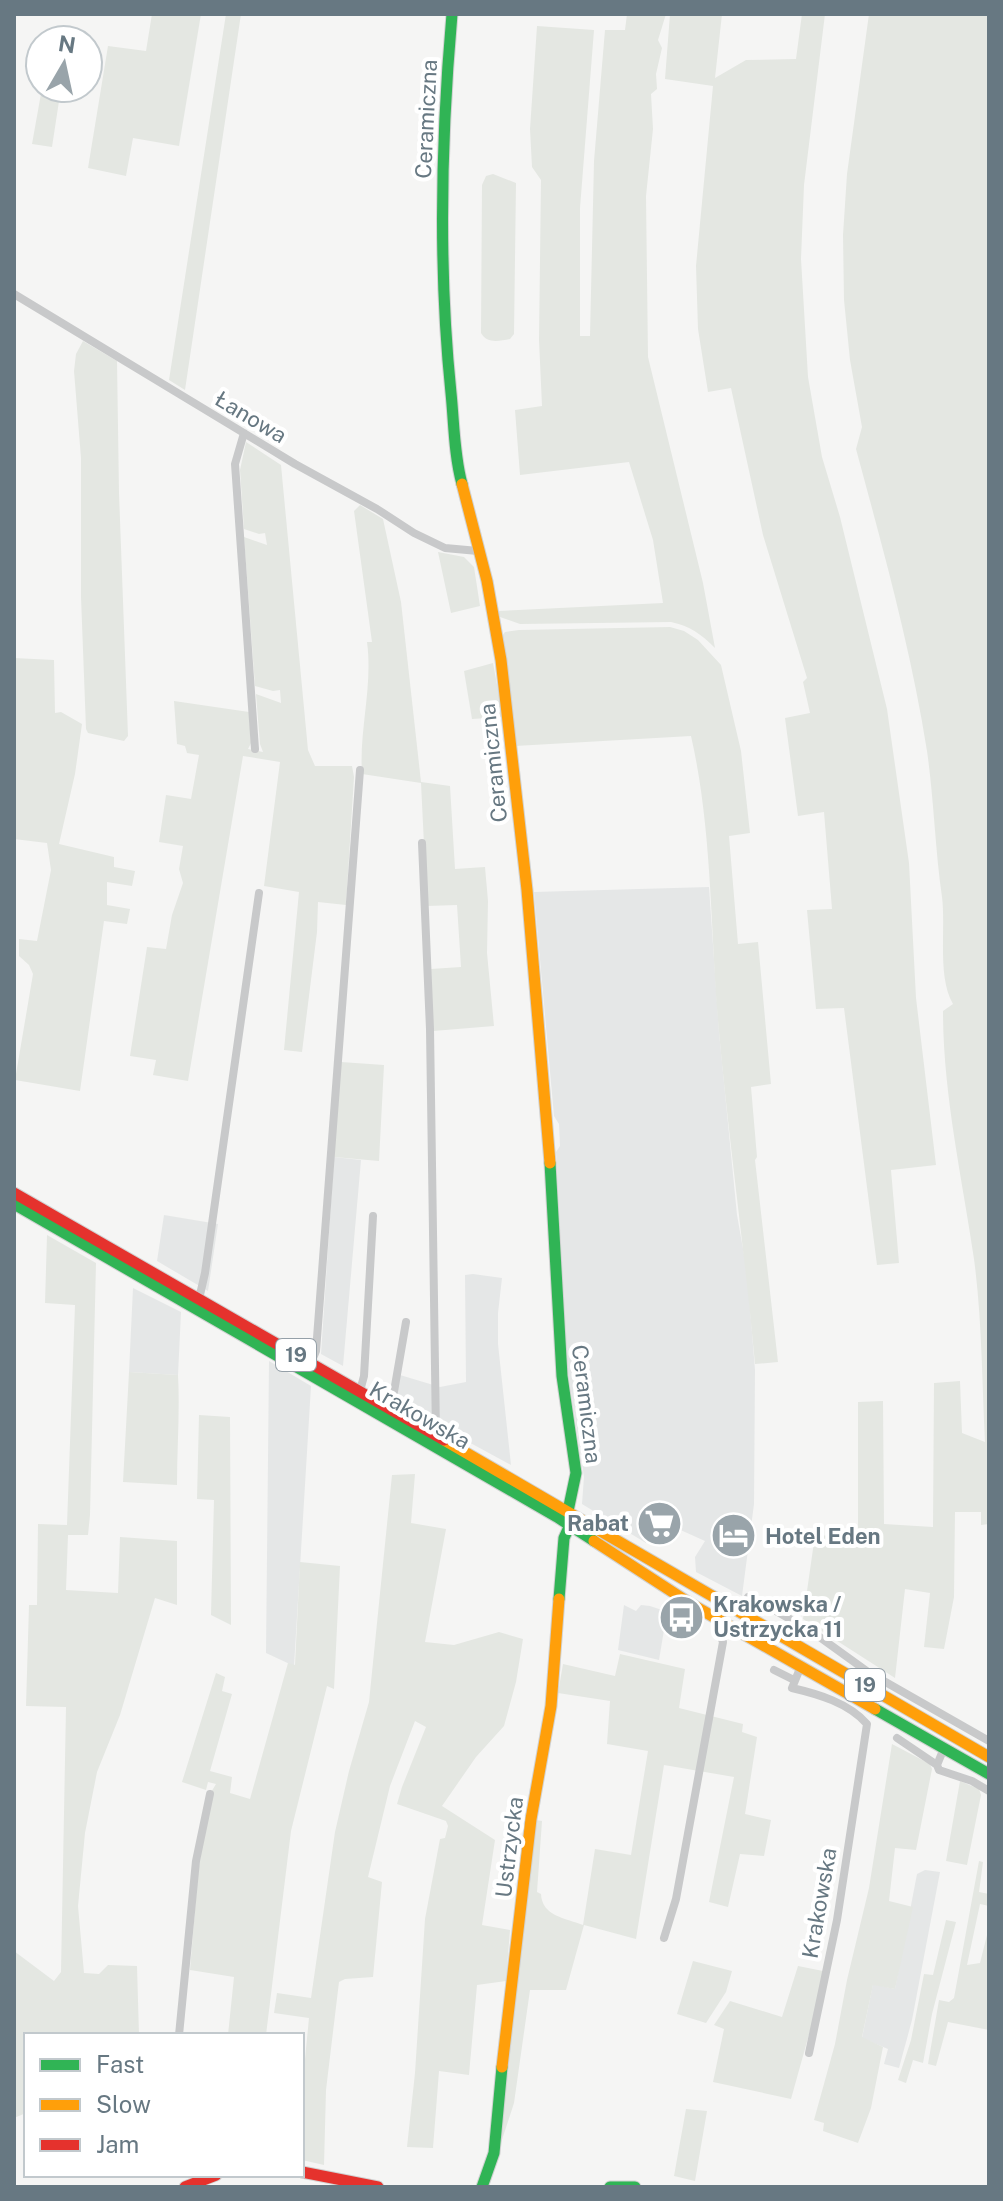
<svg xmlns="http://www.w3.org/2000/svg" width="1003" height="2201" font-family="'Public Sans',sans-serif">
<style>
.built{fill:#e5e7e7}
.green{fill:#e4e7e2}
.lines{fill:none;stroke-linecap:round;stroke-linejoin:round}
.fast-casing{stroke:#d1d2d2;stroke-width:13}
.slow-casing{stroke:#d1d2d2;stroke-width:13}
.jam-casing{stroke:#d1d2d2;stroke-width:13}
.street{stroke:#c8c9ca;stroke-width:8}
.fast{stroke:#30b455;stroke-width:11}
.slow{stroke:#ff9f0a;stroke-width:11}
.jam{stroke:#e5322d;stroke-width:11}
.labels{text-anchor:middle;stroke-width:8;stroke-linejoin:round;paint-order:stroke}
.shield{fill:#fff;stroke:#95a0a8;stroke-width:2}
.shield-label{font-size:20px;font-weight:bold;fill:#677882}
.street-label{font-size:22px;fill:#677882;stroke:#fff}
.poi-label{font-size:22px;font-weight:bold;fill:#677882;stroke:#fff;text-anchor:start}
</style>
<rect width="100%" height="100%" fill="#f5f5f4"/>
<!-- built -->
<path class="built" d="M709 887 719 1032 737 1215 747 1271 755 1370 754 1504 742 1596 696 1572 695 1557 705 1541 656 1519 646 1543 582 1504 584 1477 568 1372 556 1152 560 1146 559 1124 554 1116 534 892Z
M334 1157 361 1160 343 1366 321 1354Z
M164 1215 218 1224 208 1291 157 1261Z
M473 1274 502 1278 498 1313V1344L511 1465 395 1402 400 1375 440 1387 466 1382 465 1275Z
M133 1288 181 1312 178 1375 129 1372Z
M269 1361 311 1386 294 1666 266 1653Z
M624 1605 636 1611 641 1605 650 1606 668 1612 674 1619 664 1630 659 1660 618 1650Z
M925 1870 940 1872 912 2020 899 2068 884 2064 888 2049 862 2038 873 1984 895 1989 917 1874Z"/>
<!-- green -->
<path class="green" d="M152 14H201L179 146 133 138 126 176 88 168 108 46 146 51Z
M226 14H241L185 390 169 380Z
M627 14H666L658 40 662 48 656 74 657 89 651 94 653 129 646 196 648 357 703 583 715 648C701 634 690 626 671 622L520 624 500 617 498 611 663 603 653 540 629 462 520 475 515 410 542 406 539 340 541 180 532 167 530 129 537 26 594 30 580 208V336H590L594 161 605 30H625Z
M670 14H722L715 78 746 60 796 59 802 14H825L804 185 801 259 808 377 822 457 840 517 887 709 909 863 916 998 936 1165 891 1170 899 1263 877 1265 844 1008 816 1009 807 910 832 909 824 812 798 816 785 718 810 713 803 682 807 678 763 535 731 388 708 392 698 329 696 266 713 86 665 79Z
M869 14H989V1524L981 1525V1512H955L954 1597 944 1649 924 1647 930 1593 905 1589 895 1678 803 1619 815 1535 858 1537V1402L883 1401 884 1524 933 1527 934 1383 960 1381 962 1433 985 1442C982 1382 982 1318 974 1259 962 1177 943 1094 943 1011L953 1004C937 977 946 929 942 897 935 848 934 800 927 751 911 649 883 549 856 449L862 427 850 360 844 300 843 235 847 174Z
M42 88H61L52 147 32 144Z
M493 174 516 183 514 334 510 339C499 341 487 344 481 333L482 185 486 176Z
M83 341 117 361 119 493 128 736 124 741 88 733 86 729 81 597V458L74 371 76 354Z
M246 442 281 465 308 750 315 766H352L354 777 346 905 318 902 317 932 302 1052 284 1050 299 892 264 886 280 762 243 756 188 1081 153 1075 156 1060 130 1056 147 947 166 949 172 915 183 883 179 869 183 846 159 842 166 795 191 799 199 755 187 753 185 746 177 744 174 701 249 712 251 743 248 749 263 752 260 744 256 694 281 703 280 690 273 691 255 686 244 537 267 545 265 533 259 534 244 529 240 470Z
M360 505 383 519 401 602 421 782 450 786 455 869 485 867 488 901 487 953 494 1026 433 1031 431 969 461 967 457 905 427 906 421 783 362 774C359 730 373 687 367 642H372L354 511Z
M438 552 464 557 474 567 480 606 451 613Z
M670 627 684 631 698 640 721 665 741 751 750 833 729 836 738 944 758 942 771 1084 751 1087 757 1157 755 1160 778 1362 755 1364C745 1253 729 1143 719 1032 710 934 713 832 691 736L515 746 501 637 505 632 519 630Z
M14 658 54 660 55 713 61 712 82 724 75 774 59 844 114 857V867L135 871 132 886 107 882V905L130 909 127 924 104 921 80 1091 15 1080 33 974 29 965 19 956V939L37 941 51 870 47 843 14 839Z
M493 663 503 717 472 719 464 671Z
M341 1062 384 1065 379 1161 334 1157Z
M47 1235 96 1263 90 1515 88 1535H68L66 1590 118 1593 120 1537 177 1541V1605L155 1598 120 1715 97 1772 85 1833 78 1906 84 1973 99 1974 108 1965 137 1966 139 2035H26V2068L24 2069 26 2113 14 2118V1951L54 1981 61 1972 66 1707 26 1706 29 1605H37L38 1524 67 1525 75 1305 45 1303Z
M129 1372 178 1375C180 1412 177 1448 177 1485L123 1482Z
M199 1415 230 1417 231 1625 211 1615 214 1500 197 1499Z
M415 1474 411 1523 446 1529 425 1642 454 1645 499 1632 523 1639 516 1682 504 1726 476 1757 442 1806 495 1840 482 1925 510 1930 506 1981 477 1985 469 2075 439 2071 433 2148 407 2147 415 2073 425 1919 440 1839 445 1838 448 1826 446 1821 397 1804 402 1787 426 1727 415 1721 390 1786 368 1877 382 1882 373 1977 345 1979 339 1982 326 2090 324 2165 302 2160V2090L309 2018 274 2013 277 1993 311 1998 335 1832 349 1771 369 1702 392 1475Z
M300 1562 340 1566 334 1689 327 1686 291 1831 266 2035H228L234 1977 190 1970 198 1873 210 1794 216 1784 208 1782 206 1790 182 1782 216 1673 225 1677 222 1691 232 1694 210 1771 232 1777 230 1793 250 1799 288 1663 295 1665Z
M620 1654 685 1669 679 1708 743 1724 742 1732 757 1737 745 1814 771 1820 764 1856 740 1854 728 1907 709 1902 734 1777 664 1765 636 1939 584 1925 566 1990H530L514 2103 500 2146 516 1974 536 1820 542 1821 537 1892 541 1894C542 1916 565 1918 583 1925L595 1849 631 1855 648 1751 607 1744 610 1701 558 1693 563 1664 615 1676Z
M892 1744 930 1764 932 1769 916 1850 895 1848 889 1901 913 1907 895 1989 873 1985 862 2037 883 2047 871 2108 858 2143 823 2131 824 2123 814 2120 835 2044 847 1980 869 1888Z
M960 1781 979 1789 981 1795 967 1865 946 1861Z
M979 1861 983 1862 979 1892 989 1894V1906L980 1904 967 1965 980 1963 989 1927V2030L948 2022 936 2066 928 2064 939 2000 949 2002 954 1998Z
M946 1920 956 1922 932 2014 923 2063 913 2060 906 2083 898 2080 911 2040 924 1974 933 1975Z
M693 1961 732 1971 726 1992 706 2023 677 2014Z
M798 1966 823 1971 815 2013 791 2099 713 2082 724 2029 714 2025 730 2001 782 2017Z
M686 2109 707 2111 695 2181 674 2176Z"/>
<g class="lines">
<defs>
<path id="fast" d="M452 14C441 139 438 267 451 393 454 422 454 455 462 484
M550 1163 562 1376 576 1473 568 1511 570 1525 564 1538 559 1599
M14 1204 557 1517 594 1541
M875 1709 989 1774
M482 2187 494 2153 502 2067
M610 2187H635"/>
<path id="slow" d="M462 484 487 581 501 660 527 890 550 1163
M444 1440 989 1757
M594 1541 691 1604 875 1709
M502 2067 531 1819 551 1706 559 1599"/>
<path id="jam" d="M14 1193 444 1440
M302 2172 378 2187
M185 2187 216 2175"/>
</defs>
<!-- fast casing -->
<use href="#fast" class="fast-casing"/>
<!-- slow casing -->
<use href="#slow" class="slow-casing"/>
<!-- jam casing -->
<use href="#jam" class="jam-casing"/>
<!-- street -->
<path class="street" d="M14 294 295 464 377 509 414 533 445 548 478 551
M244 433 235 464 255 749
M422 843 430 1029 436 1434
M199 1299 205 1273 259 893
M311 1363 316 1351 360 770
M360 1391 364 1376 373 1216
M391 1409 406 1322
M740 1613 748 1597 757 1600 814 1633 868 1672 989 1741
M801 1666 792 1688C818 1694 849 1703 867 1724L837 1920 809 2053
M774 1670 794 1680
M897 1738 937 1765
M944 1748 937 1765 939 1770 972 1781 989 1791
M664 1938 676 1899 723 1642 719 1632
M179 2035 196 1861 210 1794"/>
<!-- fast -->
<use href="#fast" class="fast"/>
<!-- slow -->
<use href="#slow" class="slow"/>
<!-- jam -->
<use href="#jam" class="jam"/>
</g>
<!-- icons -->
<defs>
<symbol id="supermarket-disc" viewBox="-11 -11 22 22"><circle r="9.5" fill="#99a4aa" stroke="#fff"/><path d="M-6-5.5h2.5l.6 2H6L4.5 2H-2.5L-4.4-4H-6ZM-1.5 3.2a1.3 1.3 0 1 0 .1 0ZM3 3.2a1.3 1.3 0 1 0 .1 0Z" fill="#fff"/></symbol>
<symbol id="hotel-disc" viewBox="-11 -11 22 22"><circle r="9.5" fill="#99a4aa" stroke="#fff"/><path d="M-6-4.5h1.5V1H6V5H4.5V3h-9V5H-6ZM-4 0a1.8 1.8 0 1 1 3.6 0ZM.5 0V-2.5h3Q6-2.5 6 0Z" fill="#fff"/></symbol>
<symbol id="bus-disc" viewBox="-11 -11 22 22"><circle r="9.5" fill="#99a4aa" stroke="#fff"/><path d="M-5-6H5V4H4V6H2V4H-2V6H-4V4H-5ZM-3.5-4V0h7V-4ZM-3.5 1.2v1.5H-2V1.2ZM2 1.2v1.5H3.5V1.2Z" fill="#fff"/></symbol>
</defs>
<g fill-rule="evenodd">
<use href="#supermarket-disc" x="634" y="1498" width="51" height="51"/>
<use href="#hotel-disc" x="708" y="1510" width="51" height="51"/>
<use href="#bus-disc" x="656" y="1592" width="51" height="51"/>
</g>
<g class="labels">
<!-- shield labels -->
<g class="shield">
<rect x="276" y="1339" width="40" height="32" rx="6"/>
<rect x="845" y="1669" width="40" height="32" rx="6"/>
</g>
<g class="shield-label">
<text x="296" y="1362">19</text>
<text x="865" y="1692">19</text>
</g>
<!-- street labels -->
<g class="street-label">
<text transform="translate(426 119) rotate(-87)" y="8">Ceramiczna</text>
<text transform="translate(251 417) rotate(31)" y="8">Łanowa</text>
<text transform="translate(493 763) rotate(-96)" y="8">Ceramiczna</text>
<text transform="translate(587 1404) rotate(83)" y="8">Ceramiczna</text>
<text transform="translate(420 1415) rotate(30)" y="8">Krakowska</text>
<text transform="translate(509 1847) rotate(-83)" y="8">Ustrzycka</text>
<text transform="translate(819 1903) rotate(-80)" y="8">Krakowska</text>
</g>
<!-- poi labels -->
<g class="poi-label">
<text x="629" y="1531" text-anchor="end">Rabat</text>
<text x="765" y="1544">Hotel Eden</text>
<text x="713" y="1612">Krakowska /<tspan x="713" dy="25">Ustrzycka 11</tspan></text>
</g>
</g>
<!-- border -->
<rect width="1003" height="2201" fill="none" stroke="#677882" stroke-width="32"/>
<!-- legend -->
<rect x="24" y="2033" width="280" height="144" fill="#ffffff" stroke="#c2c9cd" stroke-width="2"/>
<rect x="40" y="2059" width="40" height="12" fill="#30b455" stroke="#c2c9cd" stroke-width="2"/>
<text x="96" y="2073" font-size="24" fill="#677882">Fast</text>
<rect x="40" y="2099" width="40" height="12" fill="#ff9f0a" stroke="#c2c9cd" stroke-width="2"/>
<text x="96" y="2113" font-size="24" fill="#677882">Slow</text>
<rect x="40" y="2139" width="40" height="12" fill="#e5322d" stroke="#c2c9cd" stroke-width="2"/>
<text x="96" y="2153" font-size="24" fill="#677882">Jam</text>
<!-- north arrow -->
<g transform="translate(64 64) rotate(9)"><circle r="38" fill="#ffffff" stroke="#c2c9cd" stroke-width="2"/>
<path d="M0-6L14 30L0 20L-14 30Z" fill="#99a4aa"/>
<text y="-12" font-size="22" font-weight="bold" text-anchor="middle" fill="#677882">N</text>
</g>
</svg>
